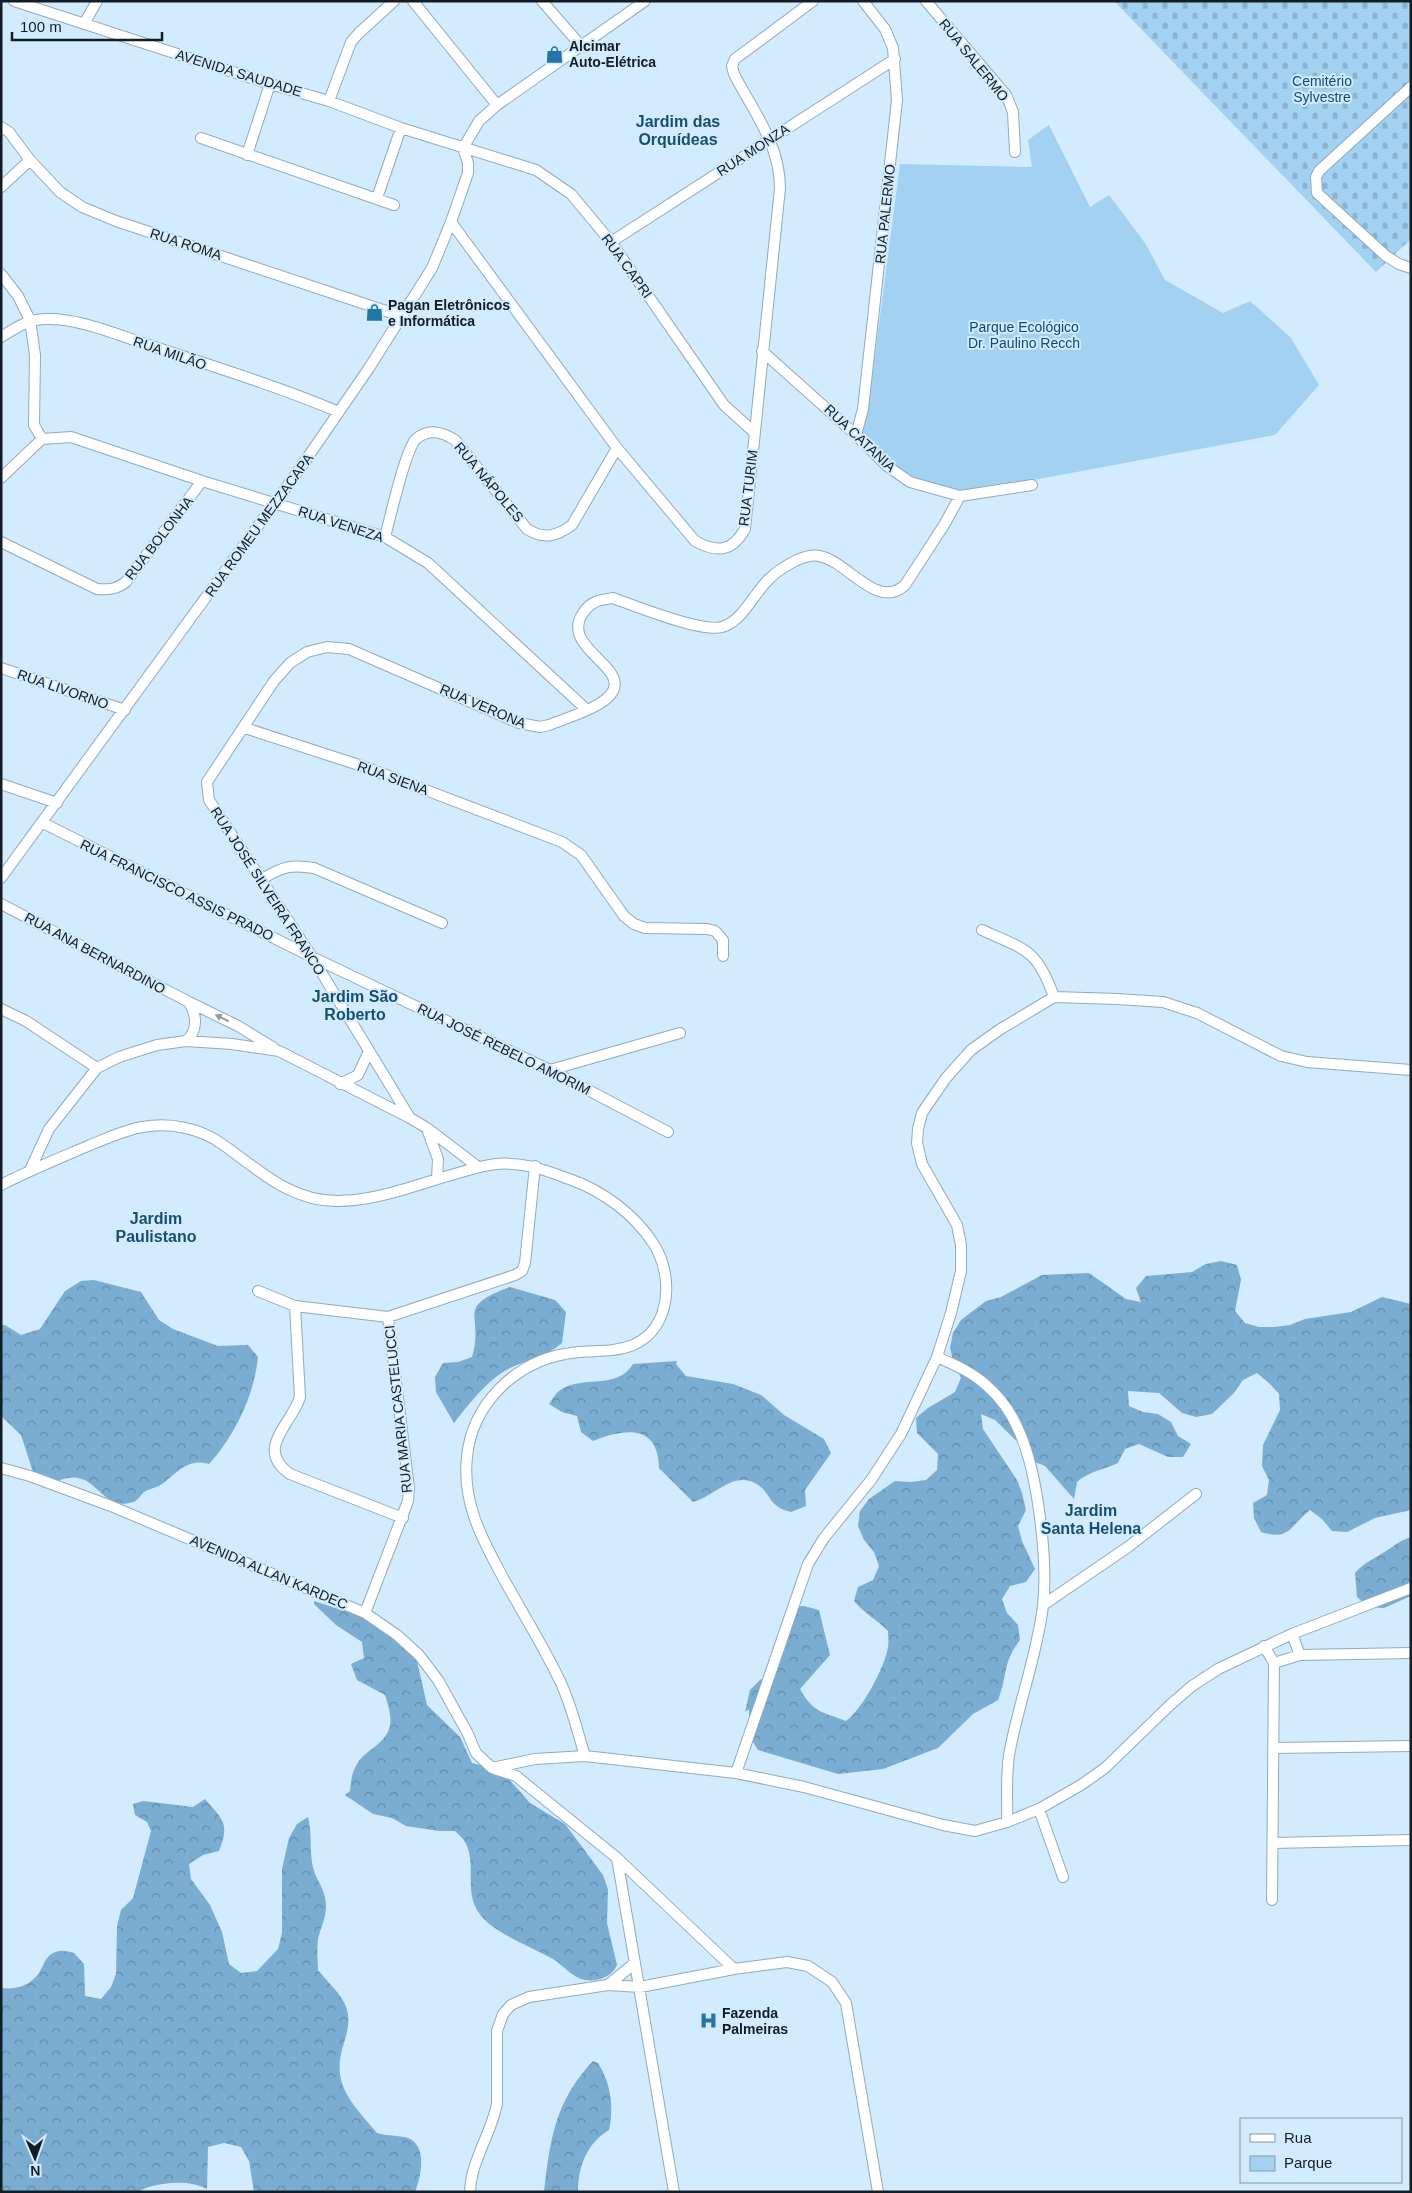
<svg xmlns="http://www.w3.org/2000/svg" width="1412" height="2193" font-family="Arial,sans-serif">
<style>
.green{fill:#a2d1f2}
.forest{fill:url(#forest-crowns)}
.cemetery{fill:url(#cemetery-stones)}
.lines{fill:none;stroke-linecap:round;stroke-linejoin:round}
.minor-casing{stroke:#92aabc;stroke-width:12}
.minor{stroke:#fff;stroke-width:10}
.oneway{fill:#95999c}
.labels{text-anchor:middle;stroke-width:4;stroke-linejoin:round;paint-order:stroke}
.poi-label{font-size:14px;font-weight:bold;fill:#141d24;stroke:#d2ebfe;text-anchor:start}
.street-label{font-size:14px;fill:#141d24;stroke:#d2ebfe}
.park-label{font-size:14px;fill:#0c4c6f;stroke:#d2ebfe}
.quarter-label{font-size:16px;font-weight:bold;fill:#174f71;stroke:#d2ebfe}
</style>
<defs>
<pattern id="forest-crowns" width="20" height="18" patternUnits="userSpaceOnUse" patternTransform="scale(1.25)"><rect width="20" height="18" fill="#7aadd1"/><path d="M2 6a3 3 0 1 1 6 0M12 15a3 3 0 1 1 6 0" fill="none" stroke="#638ca9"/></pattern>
<pattern id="cemetery-stones" width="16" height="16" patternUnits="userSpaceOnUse" patternTransform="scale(1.25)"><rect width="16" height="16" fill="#a2d1f2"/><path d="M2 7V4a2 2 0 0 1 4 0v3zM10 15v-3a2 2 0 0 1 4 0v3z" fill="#8bb3cf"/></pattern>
</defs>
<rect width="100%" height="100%" fill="#d2ebfe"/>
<!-- green -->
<path class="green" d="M1049 125 1090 207 1109 195 1145 243 1165 280 1223 313 1250 301 1291 338 1319 385 1275 435 969 492 925 485 893 468 861 436 868 408 900 164 1032 167 1028 140Z"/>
<!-- forest -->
<path class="forest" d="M1221 1261 1237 1265 1241 1280 1235 1311 1245 1323 1259 1327H1275L1290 1325 1305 1319 1351 1312 1382 1297 1411 1304V1510L1375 1518 1347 1532 1332 1531 1322 1519 1310 1510C1290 1526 1290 1541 1261 1532L1254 1518 1253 1503 1267 1495 1269 1480 1262 1466 1263 1445 1280 1410 1279 1394 1269 1383 1257 1373 1243 1380 1234 1393 1212 1414 1196 1417 1182 1413 1159 1393 1128 1391 1129 1406 1143 1412 1158 1414 1171 1422 1178 1436 1191 1444 1183 1457H1168L1139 1444 1125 1449 1118 1463C1102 1470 1090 1471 1077 1482L1074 1499 1045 1466 1035 1462 1027 1451 995 1420 981 1414 983 1429 1017 1480 1022 1493 1026 1510 1018 1526 1022 1541 1035 1569 1026 1582 1010 1586 1002 1599 1007 1613 1018 1625 1020 1640C1002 1663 1008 1675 998 1700L973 1714 938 1748 883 1769 838 1774 758 1750 749 1736V1709L745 1712 750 1690 761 1679 765 1681 785 1650C779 1633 779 1623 789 1607L804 1606 819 1610 830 1655 800 1689C813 1713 823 1712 846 1721 862 1710 885 1667 888 1647 889 1642 888 1636 888 1631 877 1620 864 1613 854 1601L858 1587 873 1580 879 1566 874 1552 864 1540 858 1526 860 1511 869 1499 895 1481 911 1482 926 1480 937 1470 938 1454 917 1433 916 1418 928 1408 955 1392 961 1378 954 1364 950 1348 953 1333 961 1320 986 1301 1001 1297 1042 1275 1089 1273 1126 1299 1141 1302 1136 1288 1146 1276 1192 1272 1206 1264Z
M94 1280 141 1292 159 1320 173 1329 218 1346 248 1345 258 1357C254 1396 235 1435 209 1464 186 1457 176 1475 159 1486 154 1488 149 1489 144 1492 141 1495 137 1501 133 1502 106 1511 98 1481 78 1478 67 1476 58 1481 49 1485L35 1478 21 1435 1 1416V1325H5L21 1335 40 1329 65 1291 81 1281Z
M510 1287 555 1300 566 1312 562 1343C546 1357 528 1359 510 1368 488 1379 469 1404 454 1423L436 1392 435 1377 443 1363 458 1362 472 1357C485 1314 453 1308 510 1287Z
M677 1361 676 1364 686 1376 733 1384 761 1395 784 1415 824 1439 831 1453 805 1490 806 1506 791 1512C787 1511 780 1509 777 1506 771 1502 768 1494 762 1488 737 1466 717 1495 693 1502L659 1468C658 1423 624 1429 593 1441L581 1432 577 1416 562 1412 549 1404C552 1400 555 1394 559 1391 581 1374 617 1391 633 1364Z
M1411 1537V1596L1384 1608 1368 1607 1357 1597 1355 1573C1365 1561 1377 1558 1389 1549 1397 1544 1401 1540 1411 1537Z
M314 1601 378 1622 407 1643 417 1661 427 1705 460 1737 472 1763 501 1770 530 1803 565 1824 603 1875 608 1889 607 1923 617 1965C612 1977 597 1982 585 1980 573 1978 563 1965 553 1959 531 1946 485 1931 475 1906 466 1886 476 1861 465 1842 463 1838 458 1834 455 1831H439L406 1826 392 1818 373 1814 345 1795 350 1791C351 1780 352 1770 359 1761 368 1749 386 1743 390 1726 392 1716 388 1705 385 1695L357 1680 351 1664 364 1658 362 1642 336 1625 314 1604Z
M205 1799C223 1820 230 1823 219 1851L203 1855 189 1864 191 1879 210 1905 222 1932 229 1964 241 1973 257 1971 278 1949 282 1933V1869L289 1838 297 1824 308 1817C313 1836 308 1855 315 1874 320 1885 326 1893 326 1906 326 1917 322 1925 319 1935 316 1946 318 1959 318 1970 327 1982 344 1996 347 2010 352 2028 342 2043 340 2060 336 2091 359 2111 377 2133 386 2136 399 2135 408 2138 428 2146 421 2177 415 2192H254L249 2161 241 2147 224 2143 208 2147 207 2189C188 2179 156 2182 137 2192H1V1988C15 1990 30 1986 39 1973 45 1964 45 1954 59 1951 63 1950 70 1952 74 1953L84 1964 85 1996 101 1999 111 1987 116 1974 117 1926 121 1910 133 1898 151 1831 147 1822 135 1815 133 1804 143 1801 193 1807Z
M593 2061 598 2063C611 2084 614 2106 609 2130 587 2143 578 2167 578 2192H544C550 2140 555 2101 593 2061Z"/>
<!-- cemetery -->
<path class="cemetery" d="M1114 1H1411V239L1376 272Z"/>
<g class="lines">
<defs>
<path id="minor" d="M14 1 270 84 329 101 401 128 536 170 571 194 611 242 724 405 755 433
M413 1 497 105
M542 1 582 47
M926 1 1006 95 1013 112 1015 152
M84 24 97 1
M1411 87 1319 171 1316 177 1317 193 1386 256 1399 264 1411 268
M329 101 351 42 359 33 394 1
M1 127 9 132 30 160 60 192 82 207 116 221 401 316
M201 138 394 205
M463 148 479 121 497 105 645 1
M247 155 270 84
M1 187 30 160
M377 198 401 128
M451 222 617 448 695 541C717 553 732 552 745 529L780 188C780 144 753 111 734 74L732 66 735 59 813 1
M611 242 895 59
M1 274 18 296 30 320 35 355 34 425 42 439
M1 337C16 328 28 319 46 319 80 318 117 335 149 345 212 366 277 386 339 412
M762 351 856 435 887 466 910 482 960 496 1032 485
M856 435 863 409 897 100 893 48 885 29 863 1
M42 439 71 437 202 481 385 537 428 563 587 710
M1 478 42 439
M385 537C390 519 405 450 416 439 429 428 442 432 455 440L527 529C544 540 557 536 572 525L617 448
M1 542 97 589C110 590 116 589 126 582L202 481
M1 668 125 710
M245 728 365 767 562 842 581 855 624 916 634 924 645 928 707 929 715 931 723 940V956
M1 784 57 803
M43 823 312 957 550 1070 668 1132
M1 878 301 467 369 368 432 268 451 222 468 173V163L463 148
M262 879C282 867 291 864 314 868L442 923
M1 904 189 1002 238 1026 274 1048
M982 930C1026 950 1037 949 1054 997
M1 1009 26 1021 97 1068
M186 1041C198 1031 197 1015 189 1002
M550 1070 680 1033
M340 1084 358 1075 369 1051
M410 1118 312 957 209 800 207 782 274 681 290 663 307 652 327 647 349 649 519 723 540 727 549 725C566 718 605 707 613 691 626 665 560 647 583 613 591 601 599 600 613 598 635 606 702 633 722 627 743 621 754 593 769 579 777 571 787 565 797 560 804 557 812 554 819 556 848 561 877 611 905 585L944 525 960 496
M427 1129 438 1159 437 1179
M30 1170 49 1129 97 1068 119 1057 157 1045 186 1041 232 1044 279 1051 410 1118 427 1128 478 1167
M1 1185C30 1170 60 1158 90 1145 106 1139 124 1130 142 1127 169 1122 200 1128 222 1144 258 1169 289 1201 337 1201 378 1201 418 1184 458 1173 475 1168 494 1162 512 1164 534 1165 552 1173 572 1180 604 1192 634 1214 653 1243 674 1275 672 1328 633 1345 611 1354 587 1349 565 1354 514 1363 472 1405 467 1457 462 1501 481 1537 501 1574 520 1609 541 1642 558 1677 571 1702 577 1731 585 1756
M258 1291 295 1306 388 1317 515 1275 522 1271 525 1263 535 1166
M295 1306 300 1397C292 1424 254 1449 290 1474L403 1518
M937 1357C955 1365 972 1372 986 1385 1000 1397 1012 1414 1019 1431 1038 1473 1048 1561 1043 1606 1037 1655 1019 1702 1010 1750 1005 1773 1008 1799 1007 1822
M1 1468 30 1476 111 1506 365 1613 397 1635 419 1655 438 1680 467 1732 476 1753 492 1768 535 1759 585 1756 736 1773 804 1787 943 1825 975 1831 1007 1822 1039 1809 1081 1785 1105 1768 1170 1705 1192 1686 1218 1669 1292 1634 1411 1588
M1043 1605 1128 1547 1196 1494
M365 1613 408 1501 409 1488 388 1317
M1292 1634 1300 1655
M1264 1646 1274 1663
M1275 1748 1411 1746
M494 1769 516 1776 617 1858 674 2192
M736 1773 808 1564 824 1538 871 1480 901 1434 937 1357 951 1313 961 1271V1245L957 1225 922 1164 917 1143 918 1129 922 1113 946 1078 971 1050 999 1030 1054 997 1117 999 1163 1002 1197 1013 1281 1056 1307 1062 1411 1070
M1039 1809 1063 1877
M1273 1843 1411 1840
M617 1858 734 1969
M1272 1900 1274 1663 1300 1655 1411 1653
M608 1985 635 1963
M470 2192C471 2160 492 2133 497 2103V2031L503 2014 511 2005 529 1997 608 1985 640 1987 734 1969 787 1962 808 1966 832 1982 846 2003 878 2192"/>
</defs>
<!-- minor casing -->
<use href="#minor" class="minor-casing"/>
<!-- minor -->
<use href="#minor" class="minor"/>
</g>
<!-- one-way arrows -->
<defs><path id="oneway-solid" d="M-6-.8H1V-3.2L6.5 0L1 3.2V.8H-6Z" transform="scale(1.25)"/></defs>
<use class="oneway" href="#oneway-solid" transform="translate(222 1018) rotate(-154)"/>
<!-- icons -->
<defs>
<symbol id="shop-bare" viewBox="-9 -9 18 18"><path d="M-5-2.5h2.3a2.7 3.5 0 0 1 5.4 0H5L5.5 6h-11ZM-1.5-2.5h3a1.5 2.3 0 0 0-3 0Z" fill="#2275a6" stroke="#d2ebfe" stroke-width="2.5" paint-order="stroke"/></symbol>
<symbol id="hospital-bare" viewBox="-9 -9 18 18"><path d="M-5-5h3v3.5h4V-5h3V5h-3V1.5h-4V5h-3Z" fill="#2275a6" stroke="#d2ebfe" stroke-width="2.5" paint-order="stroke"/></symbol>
</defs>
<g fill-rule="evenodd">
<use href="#shop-bare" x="542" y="42" width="25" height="25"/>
<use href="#shop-bare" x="362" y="300" width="25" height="25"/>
<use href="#hospital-bare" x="696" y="2008" width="25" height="25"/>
</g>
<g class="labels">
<!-- poi labels -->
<g class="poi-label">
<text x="569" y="51">Alcimar<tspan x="569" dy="16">Auto-Elétrica</tspan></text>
<text x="388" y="310">Pagan Eletrônicos<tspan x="388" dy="16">e Informática</tspan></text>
<text x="722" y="2018">Fazenda<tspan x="722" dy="16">Palmeiras</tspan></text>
</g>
<!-- street labels -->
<g class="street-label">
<text transform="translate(974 60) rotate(51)" y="5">RUA SALERMO</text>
<text transform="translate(239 73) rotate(17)" y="5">AVENIDA SAUDADE</text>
<text transform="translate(753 150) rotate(-33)" y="5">RUA MONZA</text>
<text transform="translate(885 214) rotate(-84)" y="5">RUA PALERMO</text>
<text transform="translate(186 244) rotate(18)" y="5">RUA ROMA</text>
<text transform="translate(627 266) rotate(54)" y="5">RUA CAPRI</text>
<text transform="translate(170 353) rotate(19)" y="5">RUA MILÃO</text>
<text transform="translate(860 438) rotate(43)" y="5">RUA CATANIA</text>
<text transform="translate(489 482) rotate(50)" y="5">RUA NÁPOLES</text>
<text transform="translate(748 488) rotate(-83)" y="5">RUA TURIM</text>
<text transform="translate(341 524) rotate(18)" y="5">RUA VENEZA</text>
<text transform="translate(259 525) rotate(-54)" y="5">RUA ROMEU MEZZACAPA</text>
<text transform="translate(159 538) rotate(-52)" y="5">RUA BOLONHA</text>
<text transform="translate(63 689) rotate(19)" y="5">RUA LIVORNO</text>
<text transform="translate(483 706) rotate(23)" y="5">RUA VERONA</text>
<text transform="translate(393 778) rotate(20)" y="5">RUA SIENA</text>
<text transform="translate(177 890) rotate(26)" y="5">RUA FRANCISCO ASSIS PRADO</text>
<text transform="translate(268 891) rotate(57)" y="5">RUA JOSÉ SILVEIRA FRANCO</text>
<text transform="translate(95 953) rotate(28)" y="5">RUA ANA BERNARDINO</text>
<text transform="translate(504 1049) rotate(26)" y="5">RUA JOSÉ REBELO AMORIM</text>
<text transform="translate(398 1409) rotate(-96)" y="5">RUA MARIA CASTELUCCI</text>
<text transform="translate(269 1572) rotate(23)" y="5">AVENIDA ALLAN KARDEC</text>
</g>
<!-- park labels -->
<g class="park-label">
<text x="1322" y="86">Cemitério<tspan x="1322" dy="16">Sylvestre</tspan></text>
<text x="1024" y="332">Parque Ecológico<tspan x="1024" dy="16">Dr. Paulino Recch</tspan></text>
</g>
<!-- quarter labels -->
<g class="quarter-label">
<text x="678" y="127">Jardim das<tspan x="678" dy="18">Orquídeas</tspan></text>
<text x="355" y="1002">Jardim São<tspan x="355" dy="18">Roberto</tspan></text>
<text x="156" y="1224">Jardim<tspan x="156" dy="18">Paulistano</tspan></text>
<text x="1091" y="1516">Jardim<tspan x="1091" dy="18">Santa Helena</tspan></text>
</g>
</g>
<!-- border -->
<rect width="1412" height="2193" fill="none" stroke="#141d24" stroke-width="5"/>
<!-- legend -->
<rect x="1240" y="2118" width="162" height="65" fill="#d2ebfe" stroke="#8699a7"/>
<rect x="1250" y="2134" width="25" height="8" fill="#ffffff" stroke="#8699a7"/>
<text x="1284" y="2143" font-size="15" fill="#141d24">Rua</text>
<rect x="1250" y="2156" width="25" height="15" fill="#a2d1f2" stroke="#8699a7"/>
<text x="1284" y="2168" font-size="15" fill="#141d24">Parque</text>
<!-- north arrow -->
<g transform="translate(35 2158) rotate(178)" stroke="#d2ebfe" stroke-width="4" paint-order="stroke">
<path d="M0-4L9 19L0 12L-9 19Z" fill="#141d24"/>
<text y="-8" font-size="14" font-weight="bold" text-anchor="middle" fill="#141d24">N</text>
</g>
<!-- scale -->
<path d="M12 32v8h150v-8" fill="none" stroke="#141d24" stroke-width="2.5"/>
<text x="20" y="32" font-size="15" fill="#141d24" stroke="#d2ebfe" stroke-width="4" paint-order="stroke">100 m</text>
</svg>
